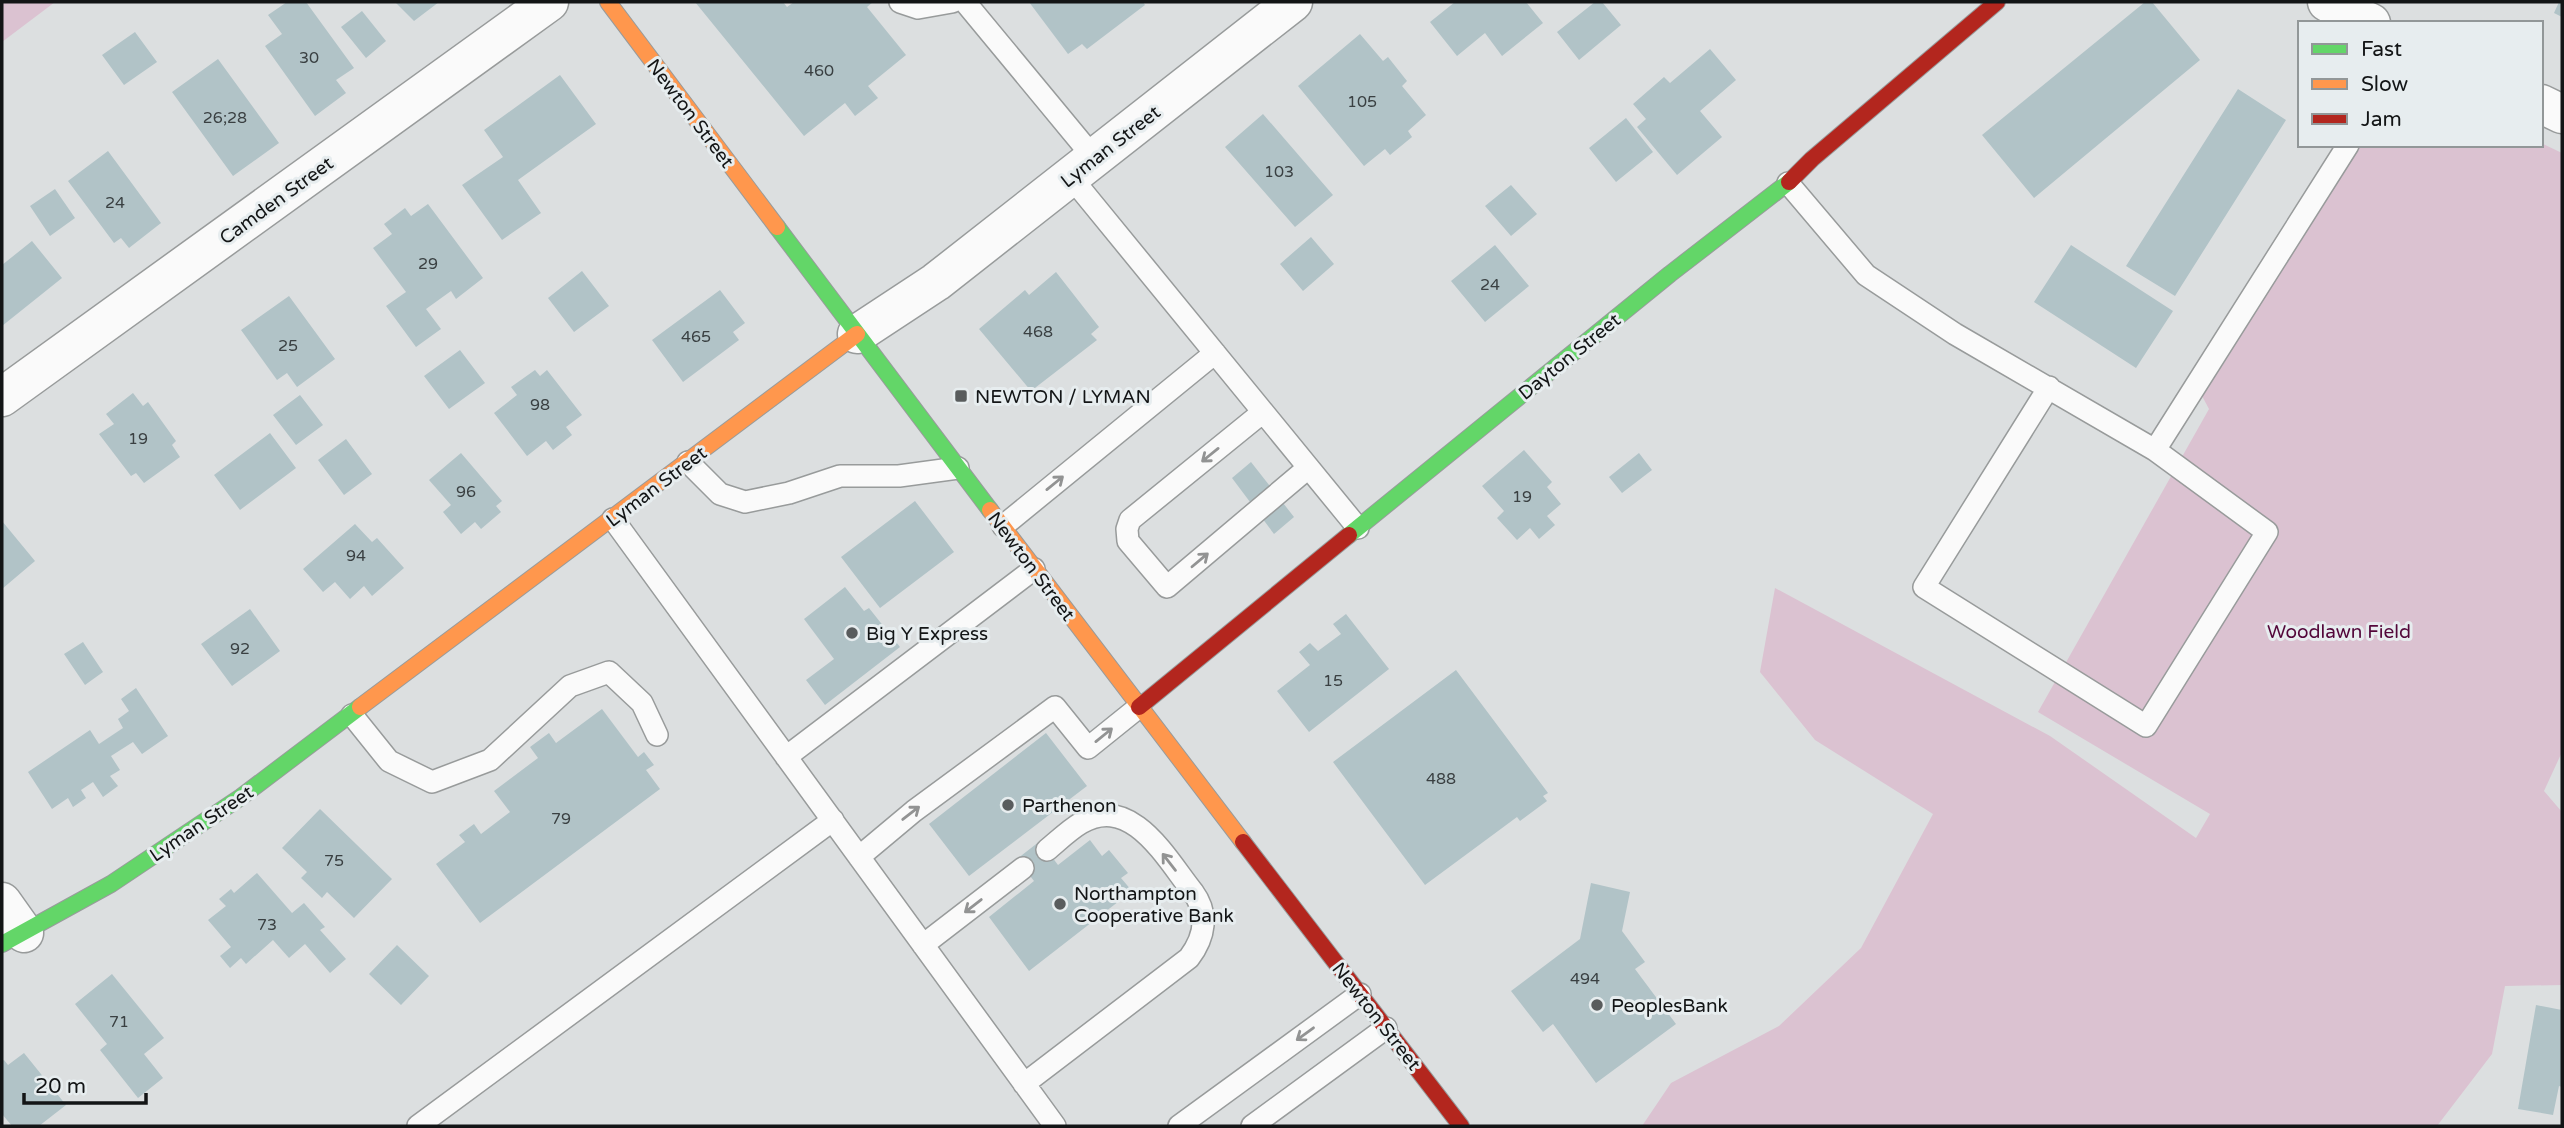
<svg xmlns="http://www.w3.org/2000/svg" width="2564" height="1128" font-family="'Varela Round',sans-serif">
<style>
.green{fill:#dbc2d1}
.building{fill:#b1c3c7}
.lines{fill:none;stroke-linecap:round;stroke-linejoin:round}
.lane-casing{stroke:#989b9b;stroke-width:24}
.street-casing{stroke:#989b9b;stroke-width:41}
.fast-casing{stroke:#989b9b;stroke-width:18}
.slow-casing{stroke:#989b9b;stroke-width:18}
.jam-casing{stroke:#989b9b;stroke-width:18}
.lane{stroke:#fafafa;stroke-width:21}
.street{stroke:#fafafa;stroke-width:38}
.fast{stroke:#63d668;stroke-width:16}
.slow{stroke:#ff974d;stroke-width:16}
.jam{stroke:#b3261e;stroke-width:16}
.oneway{stroke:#929393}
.poi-dot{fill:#595c5d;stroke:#e7edef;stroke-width:2.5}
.labels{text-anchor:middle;stroke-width:6;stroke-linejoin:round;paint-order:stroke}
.number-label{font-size:16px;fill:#3a4042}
.street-label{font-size:19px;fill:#131516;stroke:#e7edef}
.poi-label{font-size:19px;fill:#131516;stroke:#e7edef;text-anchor:start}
.park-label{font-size:19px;fill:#53073a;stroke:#e7edef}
</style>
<rect width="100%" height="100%" fill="#dcdfe0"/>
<!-- green -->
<path class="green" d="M2 2H55L2 42Z
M2541 143 2562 153V752L2544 791 2562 812V985L2505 986 2492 1054 2437 1126H1642L1671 1083 1779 1026 1861 948 1933 814 1815 740 1760 672 1775 588 2050 736 2196 838 2210 814 2038 712 2209 409 2201 394 2224 363 2358 145H2541Z"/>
<!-- building -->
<path class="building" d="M287 2H306L354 68 336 80 346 93 315 116 265 46 282 34 268 15Z
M395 2H439L414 21Z
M695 2H783L787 7 794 2H873L867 7 906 55 868 86 878 98 855 116 845 103 804 136Z
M1029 2H1143L1145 5 1087 49 1082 44 1068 54Z
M1455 2H1526L1543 23 1502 56 1485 33 1457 56 1430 22Z
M1595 2H1602L1621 25 1579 60 1557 32Z
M2145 2H2152L2200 60 2034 198 1982 135Z
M2559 2H2562V17L2554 13Z
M362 11 386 41 366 58 341 27Z
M135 32 157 62 124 85 102 55Z
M1360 34 1383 61 1388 57 1407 81 1402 86 1426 115 1408 131 1412 137 1390 155 1385 149 1364 166 1298 86Z
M1710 49 1736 80 1700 111 1722 137 1677 175 1637 127 1646 119 1633 104 1664 77 1670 83Z
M218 59 279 143 233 176 172 92Z
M560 75 596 124 518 180 541 213 502 240 462 185 503 157 484 130Z
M2238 89 2286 120 2175 296 2126 266Z
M1263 114 1333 195 1295 227 1225 147Z
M1626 118 1653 152 1616 182 1589 148Z
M108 151 161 223 129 248 121 238 114 243 68 181Z
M1511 185 1537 214 1511 236 1485 206Z
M55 189 75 218 50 236 30 206Z
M428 204 483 278 456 299 451 291 426 309 441 329 416 347 386 306 406 292 373 248 392 234 384 224 405 208 411 216Z
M1311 237 1334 264 1303 291 1280 264Z
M32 241 62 278 2 326V265Z
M1495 245 1529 286 1485 322 1451 281Z
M2071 245 2173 311 2136 368 2034 302Z
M582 271 609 306 574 332 548 298Z
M1056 272 1099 327 1091 334 1097 340 1031 391 979 329 1025 290 1029 295Z
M720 290 745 323 733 332 739 340 683 382 652 340Z
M289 296 335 359 297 387 287 373 277 380 241 330Z
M460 350 485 383 449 409 424 376Z
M535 370 540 376 547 370 582 415 566 427 572 435 553 450 546 441 527 456 494 413 517 395 511 387Z
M133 393 143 406 148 402 176 441 172 445 180 457 144 483 136 473 131 476 99 434 114 424 106 414Z
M300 395 323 425 296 445 273 415Z
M270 433 296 468 240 510 214 475Z
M346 439 372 474 344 495 318 460Z
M1524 450 1552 482 1547 487 1561 504 1547 516 1555 525 1539 539 1530 528 1517 540 1497 518 1504 511 1482 486Z
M461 453 502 501 496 506 501 512 481 529 475 522 461 534 443 512 451 505 429 480Z
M1639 453 1652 470 1622 493 1609 477Z
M1251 462 1294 517 1274 534 1232 478Z
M915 501 954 552 880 608 841 557Z
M2 521 35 561 2 589Z
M355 524 372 542 377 538 404 568 372 596 364 586 350 599 335 582 323 592 303 569Z
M845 587 864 611 869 608 900 647 825 705 806 680 834 659 804 619Z
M250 609 280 651 232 686 201 644Z
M1346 614 1389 669 1309 732 1277 691 1310 665 1299 652 1310 643 1318 651 1341 634 1333 624Z
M83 642 103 672 85 685 64 654Z
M1456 670 1548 793 1543 796 1547 801 1520 821 1517 817 1425 885 1333 762Z
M136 688 168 736 142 754 133 742 111 756 120 770 110 776 118 786 103 797 93 782 81 790 86 798 73 807 68 798 52 809 28 772 90 730 99 744 123 728 118 719 129 711 121 699Z
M602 709 638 757 644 752 654 765 646 770 660 789 480 923 436 864 465 842 459 835 474 824 481 834 510 812 494 791 538 758 530 747 549 733 556 743Z
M1046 733 1087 786 969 876 929 824Z
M320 809 392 879 354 918 327 892 322 898 301 878 307 872 282 848Z
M1090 840 1102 856 1109 850 1128 873 1121 878 1132 891 1029 971 989 917 1034 881 1017 859 1040 841 1058 865Z
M257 873 292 913 304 903 325 927 320 930 346 959 330 973 305 944 289 958 273 940 246 964 241 958 230 968 220 956 231 947 208 920 226 906 219 899 231 889 234 893Z
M1591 883 1630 892 1622 931 1645 962 1635 969 1676 1024 1596 1083 1553 1024 1543 1032 1511 991 1580 939Z
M397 945 429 976 401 1005 369 974Z
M112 974 164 1038 144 1054 163 1078 138 1098 100 1050 107 1044 75 1004Z
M2536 1005 2562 1010V1087L2559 1086 2553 1115 2518 1109Z
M24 1053 66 1105 39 1126H12L2 1114V1061L4 1060 8 1065Z"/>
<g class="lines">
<defs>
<path id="lane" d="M900 2 918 8 952 2
M965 2 1094 158
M1070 176 1358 528
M1788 183 1866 275 1955 334 2155 450 2267 532 2146 726 1924 587 2049 387
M1263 412 1130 520 1127 529 1128 541 1167 587 1308 468
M2155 450 2348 145
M688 462 720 494 745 502 789 493 840 476H899L958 468
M613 519 1055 1126
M1003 526 1215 353
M352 715 389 761 432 782 490 760 570 686 609 672 642 703 657 735
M786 757 1034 569
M859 857 914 811 1055 707 1088 748 1139 707
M923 945 1023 868
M1024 1084 1189 958C1205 937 1209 914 1193 892 1167 860 1132 793 1081 823 1069 830 1058 841 1047 850
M418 1126 833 820
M1179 1126 1360 994
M1252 1126 1386 1028"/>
<path id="street" d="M2327 2 2371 23
M2541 104 2562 114
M857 334 936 282 1293 2
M2 397 549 2
M2 902 24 933"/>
<path id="fast" d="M777 227 990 510
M1349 535 1670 274 1789 182
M2 944 111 884 241 797 360 707"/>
<path id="slow" d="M608 2 777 227
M990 510 1243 842
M360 707 857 334"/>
<path id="jam" d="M1789 182 1812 159 1997 2
M1139 707 1349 535
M1243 842 1461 1126"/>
</defs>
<!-- lane casing -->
<use href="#lane" class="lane-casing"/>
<!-- street casing -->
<use href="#street" class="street-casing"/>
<!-- fast casing -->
<use href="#fast" class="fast-casing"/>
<!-- slow casing -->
<use href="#slow" class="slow-casing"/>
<!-- jam casing -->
<use href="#jam" class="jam-casing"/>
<!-- lane -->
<use href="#lane" class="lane"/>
<!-- street -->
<use href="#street" class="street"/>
<!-- fast -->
<use href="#fast" class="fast"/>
<!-- slow -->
<use href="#slow" class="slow"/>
<!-- jam -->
<use href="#jam" class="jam"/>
</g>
<!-- one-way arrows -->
<defs><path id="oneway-shaft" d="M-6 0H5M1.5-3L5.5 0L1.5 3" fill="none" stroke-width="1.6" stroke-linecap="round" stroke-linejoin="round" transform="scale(1.75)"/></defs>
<g class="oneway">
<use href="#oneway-shaft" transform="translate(1210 455) rotate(141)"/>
<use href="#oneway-shaft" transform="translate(1055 483) rotate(-39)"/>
<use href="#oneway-shaft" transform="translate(1200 560) rotate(-40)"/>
<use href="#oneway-shaft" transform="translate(1104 735) rotate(-39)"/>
<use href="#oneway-shaft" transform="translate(911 813) rotate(-38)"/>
<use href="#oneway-shaft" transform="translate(1169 862) rotate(-128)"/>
<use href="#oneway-shaft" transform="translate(973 906) rotate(142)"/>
<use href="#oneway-shaft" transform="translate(1305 1034) rotate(144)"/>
</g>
<!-- markers -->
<g class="poi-dot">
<rect x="954" y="389" width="14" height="14" rx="3.5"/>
<circle cx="852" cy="633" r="7"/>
<circle cx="1008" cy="805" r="7"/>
<circle cx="1060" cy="904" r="7"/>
<circle cx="1597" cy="1005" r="7"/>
</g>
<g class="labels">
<!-- number labels -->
<g class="number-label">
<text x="309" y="63">30</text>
<text x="819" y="76">460</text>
<text x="1362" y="107">105</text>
<text x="225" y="123">26;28</text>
<text x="1279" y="177">103</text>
<text x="115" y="208">24</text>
<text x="428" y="269">29</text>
<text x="1490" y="290">24</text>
<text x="1038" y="337">468</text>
<text x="696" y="342">465</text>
<text x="288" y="351">25</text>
<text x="540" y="410">98</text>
<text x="138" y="444">19</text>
<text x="466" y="497">96</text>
<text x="1522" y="502">19</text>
<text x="356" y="561">94</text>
<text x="240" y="654">92</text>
<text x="1333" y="686">15</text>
<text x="1441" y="784">488</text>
<text x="561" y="824">79</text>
<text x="334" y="866">75</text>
<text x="267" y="930">73</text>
<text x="1585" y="984">494</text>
<text x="119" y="1027">71</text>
</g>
<!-- street labels -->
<g class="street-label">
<text transform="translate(691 113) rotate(53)" y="7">Newton Street</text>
<text transform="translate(1110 146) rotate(-38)" y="7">Lyman Street</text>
<text transform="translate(276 200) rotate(-36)" y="7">Camden Street</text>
<text transform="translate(1569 356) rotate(-39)" y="7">Dayton Street</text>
<text transform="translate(656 486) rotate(-37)" y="7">Lyman Street</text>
<text transform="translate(1032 566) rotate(53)" y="7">Newton Street</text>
<text transform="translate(201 823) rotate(-34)" y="7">Lyman Street</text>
<text transform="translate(1377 1016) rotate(52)" y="7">Newton Street</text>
</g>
<!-- poi labels -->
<g class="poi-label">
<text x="975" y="403">NEWTON / LYMAN</text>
<text x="866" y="640">Big Y Express</text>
<text x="1022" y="812">Parthenon</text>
<text x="1074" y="900">Northampton<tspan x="1074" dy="22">Cooperative Bank</tspan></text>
<text x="1611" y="1012">PeoplesBank</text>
</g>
<!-- park labels -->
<g class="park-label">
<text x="2339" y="638">Woodlawn Field</text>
</g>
</g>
<!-- border -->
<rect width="2564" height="1128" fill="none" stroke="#131516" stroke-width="7"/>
<!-- legend -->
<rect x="2298" y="21" width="245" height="126" fill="#e7edef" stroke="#929798" stroke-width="2"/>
<rect x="2312" y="44" width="35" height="10" fill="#63d668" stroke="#929798" stroke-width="2"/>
<text x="2361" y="56" font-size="21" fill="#131516">Fast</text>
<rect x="2312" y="79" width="35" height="10" fill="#ff974d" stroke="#929798" stroke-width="2"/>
<text x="2361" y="91" font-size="21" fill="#131516">Slow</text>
<rect x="2312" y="114" width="35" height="10" fill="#b3261e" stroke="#929798" stroke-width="2"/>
<text x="2361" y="126" font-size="21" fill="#131516">Jam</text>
<!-- scale -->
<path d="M24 1093v10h122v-10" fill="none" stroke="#131516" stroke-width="3.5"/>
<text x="35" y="1093" font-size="21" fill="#131516" stroke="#e7edef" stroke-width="5" paint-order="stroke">20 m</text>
</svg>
